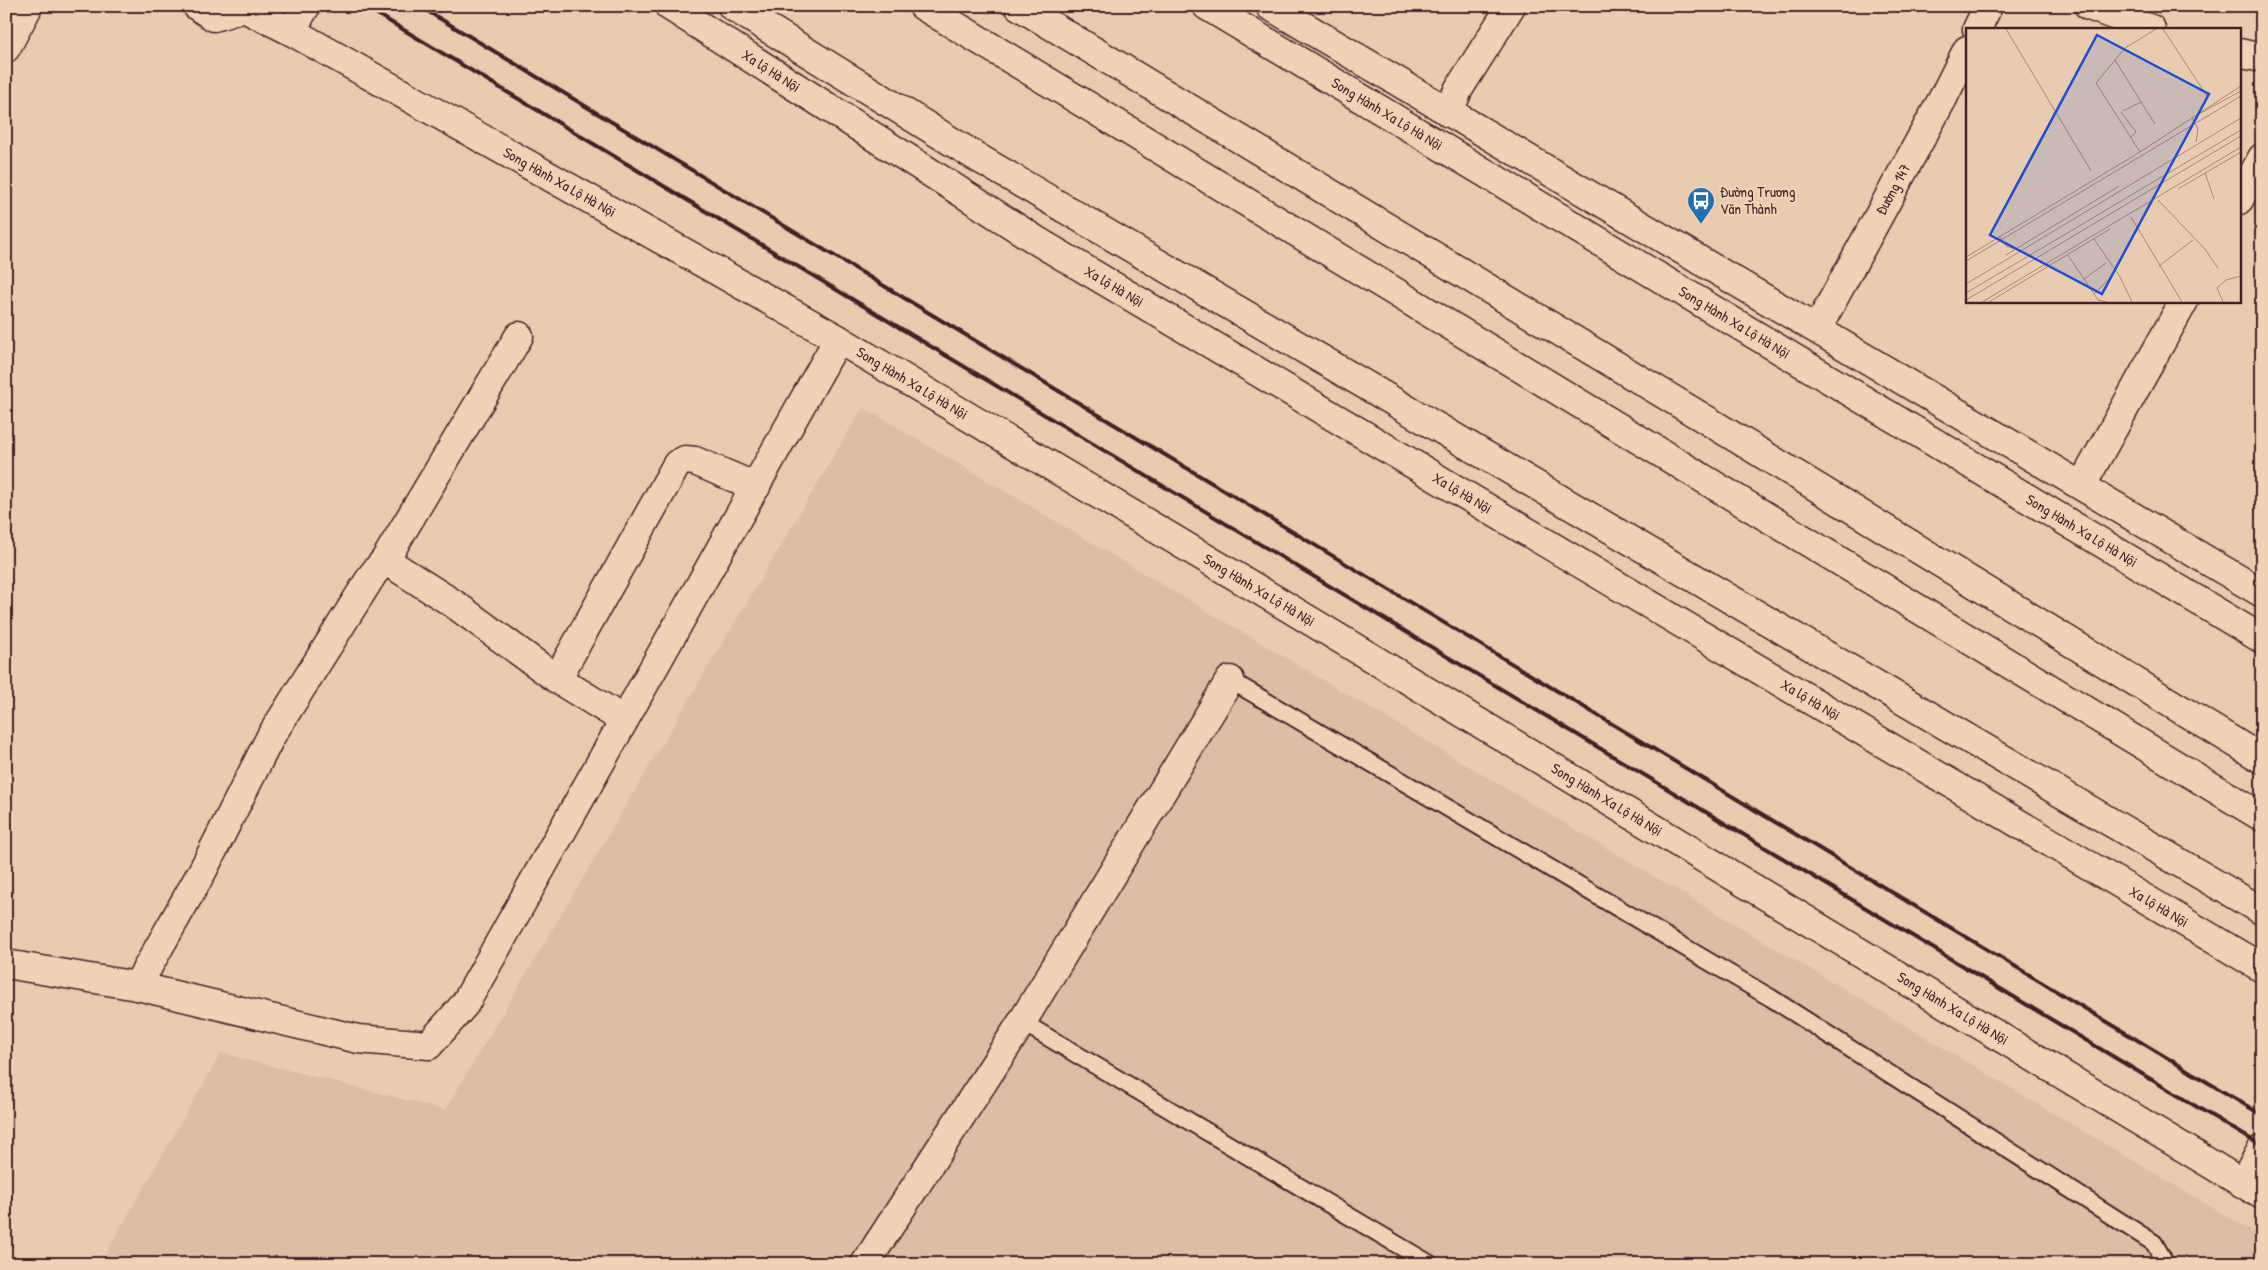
<svg xmlns="http://www.w3.org/2000/svg" width="2268" height="1270" font-family="'Patrick Hand',sans-serif">
<style>
.built{fill:#dcbda5}
.lines{fill:none;stroke-linecap:round;stroke-linejoin:round}
.service-casing{stroke:#4a1f2b;stroke-width:20}
.minor-casing{stroke:#4a1f2b;stroke-width:31}
.tertiary-casing{stroke:#4a1f2b;stroke-width:31}
.secondary-casing{stroke:#4a1f2b;stroke-width:31}
.trunk-casing{stroke:#4a1f2b;stroke-width:31}
.service{stroke:#f0d3b6;stroke-width:16}
.minor{stroke:#f0d3b6;stroke-width:28}
.tertiary{stroke:#f0d3b6;stroke-width:28}
.secondary{stroke:#f0d3b6;stroke-width:28}
.trunk{stroke:#f0d3b6;stroke-width:28}
.rail{stroke:#4a1f2b;stroke-width:4}
.labels{text-anchor:middle;stroke-width:4;stroke-linejoin:round;paint-order:stroke}
.street-label{font-size:15px;fill:#4a1f2b;stroke:#f0d3b6}
.poi-label{font-size:15px;fill:#4a1f2b;stroke:#f0d3b6;text-anchor:start}
.inset-road{fill:none;stroke:#a9877b;stroke-width:1}
.view{fill:#1d4ed8;fill-opacity:0.15;stroke:#1d4ed8;stroke-width:2.5}
.inset-edge{fill:none;stroke:#4a1f2b;stroke-width:2.5}
</style>
<rect width="100%" height="100%" fill="#e9ccb0"/>
<filter id="ink" filterUnits="userSpaceOnUse"><feTurbulence type="fractalNoise" baseFrequency=".02" numOctaves="2"/><feDisplacementMap in="SourceGraphic" scale="10" xChannelSelector="R" yChannelSelector="G"/><feConvolveMatrix kernelMatrix="1 2 1 2 8 2 1 2 1" color-interpolation-filters="sRGB"/></filter>
<g filter="url(#ink)">
<!-- built -->
<path class="built" d="M863 407 2262 1237V1264H100L221 1053 445 1110Z"/>
<g class="lines">
<defs>
<path id="service" d="M1230 680 1771 998 2154 1243 2163 1259V1264
M1022 1022 1430 1264"/>
<g id="minor">
<path d="M2089 6 2151 29"/>
<path d="M1977 29 1988 6"/>
<path d="M6 48 27 9"/>
<path d="M2239 53 2262 58"/>
<path d="M2239 200 2262 158"/>
<path id="s1" d="M1817 329 1943 98 1967 50"/>
<path d="M2082 485 2184 301"/>
<path d="M385 560 519 336"/>
<path d="M624 720 557 679 677 464 685 460 695 461 756 487"/>
<path d="M6 964 137 986 358 1039 429 1045 465 1004 838 339"/>
<path d="M137 986 203 870 271 736 373 574 385 560 454 604 557 679"/>
<path d="M865 1264 1022 1022 1230 680"/>
</g>
<path id="tertiary" d="M1449 113 1458 90 1511 6"/>
<g id="secondary">
<path id="s2" d="M197 6 214 17 244 8 291 31 838 339 1279 602 2262 1195"/>
<path id="s3" d="M1207 6 2262 639"/>
<path d="M1270 6 2262 593"/>
</g>
<g id="trunk">
<path id="s4" d="M669 6 1039 242 2262 968"/>
<path d="M732 6 980 159 2262 911"/>
<path d="M923 6 2262 817"/>
<path d="M1019 6 1705 419 2262 759"/>
<path d="M291 31 306 6"/>
<path d="M2242 1184 2262 1149"/>
</g>
</defs>
<!-- service casing -->
<use href="#service" class="service-casing"/>
<!-- minor casing -->
<use href="#minor" class="minor-casing"/>
<!-- tertiary casing -->
<use href="#tertiary" class="tertiary-casing"/>
<!-- secondary casing -->
<use href="#secondary" class="secondary-casing"/>
<!-- trunk casing -->
<use href="#trunk" class="trunk-casing"/>
<!-- service -->
<use href="#service" class="service"/>
<!-- minor -->
<use href="#minor" class="minor"/>
<!-- tertiary -->
<use href="#tertiary" class="tertiary"/>
<!-- secondary -->
<use href="#secondary" class="secondary"/>
<!-- trunk -->
<use href="#trunk" class="trunk"/>
<!-- rail -->
<path class="rail" d="M364 6 2262 1146
M419 6 2262 1115"/>
</g>
</g>
<!-- icons -->
<defs>
<symbol id="bus-pin" viewBox="-11 -11 22 30"><path d="M0 17L-7.5 6A9.5 9.5 0 1 1 7.5 6Z" fill="#1f6fb2" stroke="#f0d3b6"/><path d="M-5-6H5V4H4V6H2V4H-2V6H-4V4H-5ZM-3.5-4V0h7V-4ZM-3.5 1.2v1.5H-2V1.2ZM2 1.2v1.5H3.5V1.2Z" fill="#fff"/></symbol>
</defs>
<g fill-rule="evenodd">
<use href="#bus-pin" x="1685" y="185" width="32" height="43"/>
</g>
<g class="labels">
<!-- street labels -->
<g class="street-label">
<text dy="5" stroke="none"><textPath href="#s4" startOffset="121">Xa lộ Hà Nội</textPath></text>
<text dy="5" stroke="none"><textPath href="#s3" startOffset="210">Song Hành Xa Lộ Hà Nội</textPath></text>
<text dy="5" stroke="none"><textPath href="#s2" startOffset="412">Song Hành Xa Lộ Hà Nội</textPath></text>
<text dy="5" stroke="none"><textPath href="#s1" startOffset="159">Đường 147</textPath></text>
<text dy="5" stroke="none"><textPath href="#s4" startOffset="526">Xa lộ Hà Nội</textPath></text>
<text dy="5" stroke="none"><textPath href="#s3" startOffset="615">Song Hành Xa Lộ Hà Nội</textPath></text>
<text dy="5" stroke="none"><textPath href="#s2" startOffset="818">Song Hành Xa Lộ Hà Nội</textPath></text>
<text dy="5" stroke="none"><textPath href="#s4" startOffset="931">Xa lộ Hà Nội</textPath></text>
<text dy="5" stroke="none"><textPath href="#s3" startOffset="1020">Song Hành Xa Lộ Hà Nội</textPath></text>
<text dy="5" stroke="none"><textPath href="#s2" startOffset="1222">Song Hành Xa Lộ Hà Nội</textPath></text>
<text dy="5" stroke="none"><textPath href="#s4" startOffset="1336">Xa lộ Hà Nội</textPath></text>
<text dy="5" stroke="none"><textPath href="#s2" startOffset="1628">Song Hành Xa Lộ Hà Nội</textPath></text>
<text dy="5" stroke="none"><textPath href="#s4" startOffset="1741">Xa lộ Hà Nội</textPath></text>
<text dy="5" stroke="none"><textPath href="#s2" startOffset="2032">Song Hành Xa Lộ Hà Nội</textPath></text>
</g>
<!-- poi labels -->
<g class="poi-label">
<text x="1720" y="197">Đường Trương<tspan x="1720" dy="17">Văn Thành</tspan></text>
</g>
</g>
<!-- overview -->
<g transform="translate(1966 28)">
<rect width="275" height="275" fill="#e9ccb0"/>
<path class="inset-road" d="M40 1 125 143M197 1 241 68M149 32 175 74 157 83M175 74 189 96M155 84 170 104 164 110M231 87 275 63M226 90 232 101 230 114M174 124 130 55 159 20 190 1M239 145 248 171M212 161 275 124M192 172 238 220 252 240M165 189 216 274M33 208 40 218 49 221M128 211 154 249 166 274M40 227 153 158M102 227 132 272 141 274M0 229 174 124 275 58M0 233 275 68M193 238 227 212M118 251 140 235M0 256 275 90M0 265 275 102M128 266 145 249M0 272 275 108M16 274 275 119M23 274 144 201M257 274 251 260 260 252 275 248"/>
<path class="view" d="M131 7 243 66 136 266 24 207Z"/>
<rect width="275" height="275" class="inset-edge"/>
</g>
<!-- margin -->
<rect width="2268" height="1270" fill="none" stroke="#f0d3b6" stroke-width="25"/>
<rect x="12" y="12" width="2243" height="1245" fill="none" stroke="#4a1f2b" stroke-width="2" filter="url(#ink)"/>
</svg>
